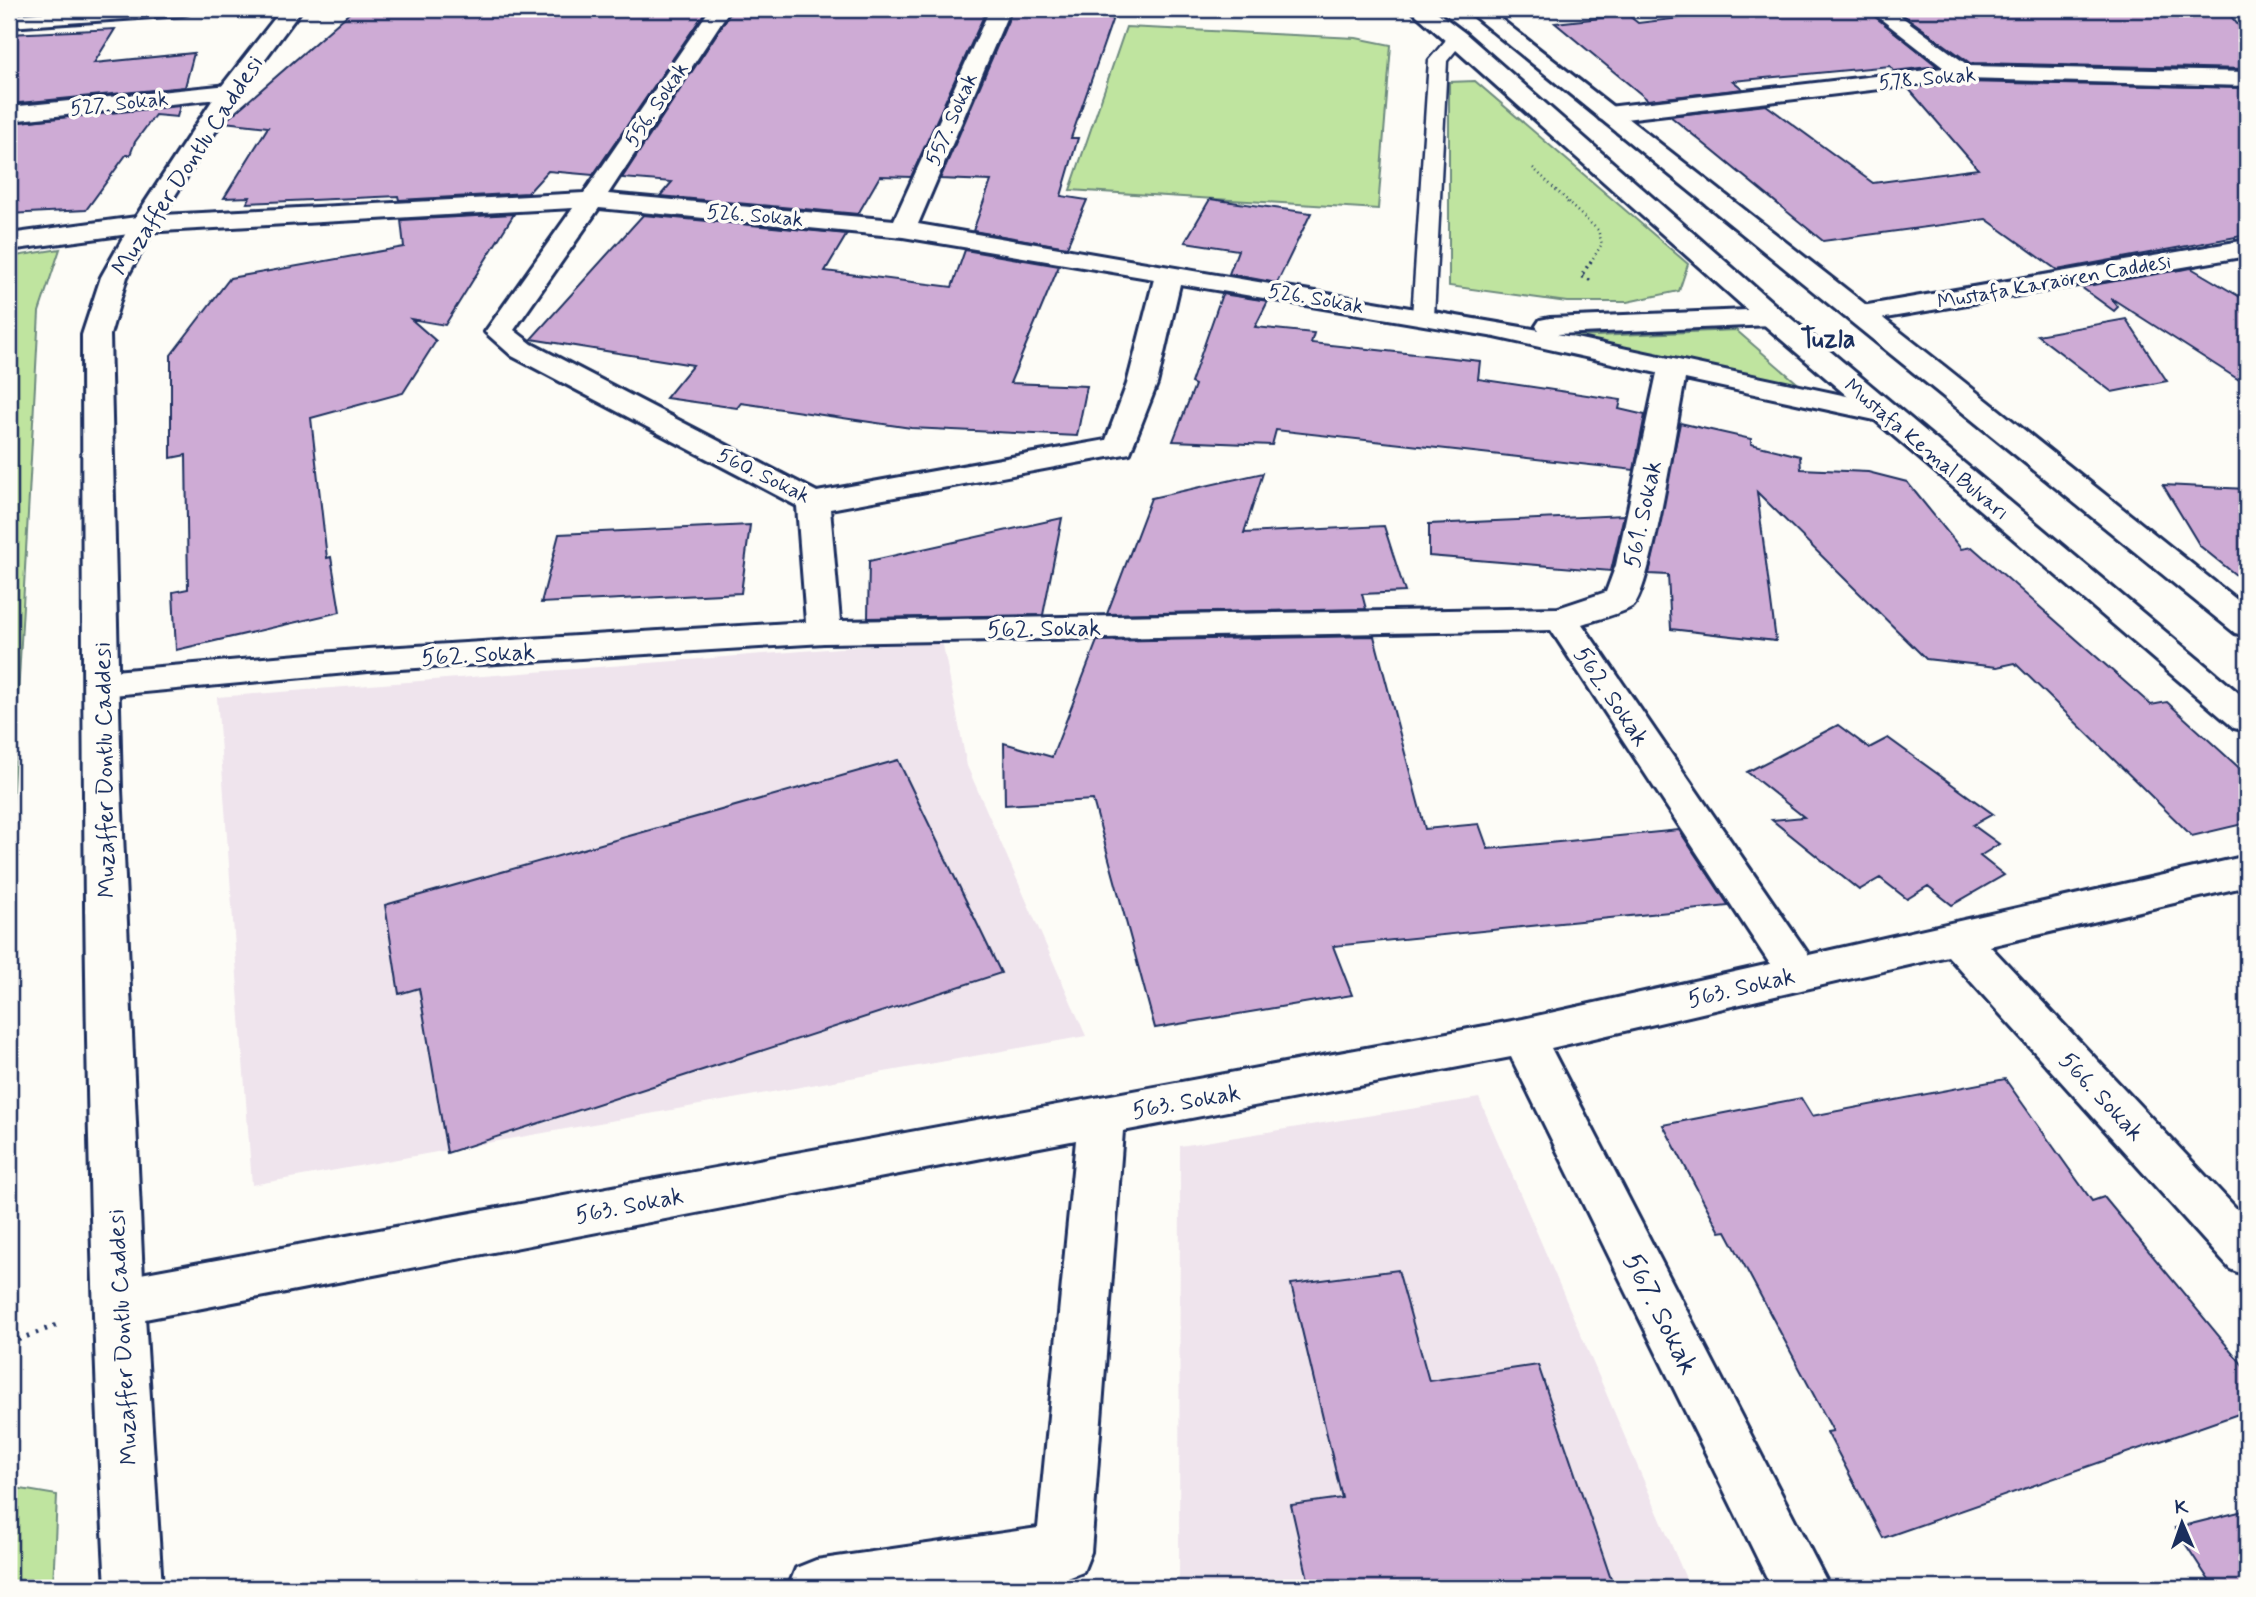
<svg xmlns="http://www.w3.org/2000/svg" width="2256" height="1597" font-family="Mynerve,sans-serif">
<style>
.built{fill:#efe4ed}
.green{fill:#bfe49f;stroke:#6d8a7e;stroke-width:2}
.building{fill:#ceabd5;stroke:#1b2f5e;stroke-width:2}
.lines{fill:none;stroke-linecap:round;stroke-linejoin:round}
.lane-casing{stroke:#1b2f5e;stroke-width:5}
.street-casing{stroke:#1b2f5e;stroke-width:6}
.secondary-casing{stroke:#1b2f5e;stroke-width:6}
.path-far2{stroke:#1b2f5e;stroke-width:2.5;stroke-dasharray:1 3.5;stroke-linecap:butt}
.path-far1{stroke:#1b2f5e;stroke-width:3.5;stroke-dasharray:2 4.5;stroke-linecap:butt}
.path{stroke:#1b2f5e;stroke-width:5;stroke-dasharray:2.5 7;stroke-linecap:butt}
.lane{fill:#fdfcf7;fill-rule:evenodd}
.street{fill:#fdfcf7;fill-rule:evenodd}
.secondary{fill:#fdfcf7;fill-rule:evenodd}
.labels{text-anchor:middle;stroke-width:7;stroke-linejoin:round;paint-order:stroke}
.far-street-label{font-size:21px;fill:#1b2f5e;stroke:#fdfcf7}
.street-label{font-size:24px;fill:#1b2f5e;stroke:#fdfcf7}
.far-district-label{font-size:26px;font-weight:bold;fill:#1b2f5e;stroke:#fdfcf7}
.near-street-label{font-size:28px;fill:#1b2f5e;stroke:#fdfcf7}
</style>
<rect width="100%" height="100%" fill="#fdfcf7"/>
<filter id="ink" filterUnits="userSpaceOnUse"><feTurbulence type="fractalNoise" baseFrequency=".0143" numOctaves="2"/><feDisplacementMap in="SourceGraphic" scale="14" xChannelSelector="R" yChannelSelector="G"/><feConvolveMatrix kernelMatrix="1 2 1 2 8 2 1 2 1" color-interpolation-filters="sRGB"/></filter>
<g filter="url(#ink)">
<!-- built -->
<path class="built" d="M942 640 967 766 1086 1036 252 1185 217 697Z
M1479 1098 1690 1588H1179L1180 1146Z"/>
<!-- green -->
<path class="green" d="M1126 27 1356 38 1391 45 1378 209 1070 190Z
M1475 81 1688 264 1679 291 1627 302H1567L1449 286V82Z
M60 249 39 312 9 862V257Z
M1736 330 1803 388 1572 337Z
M9 1487 57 1495 53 1588H9Z"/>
<!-- building -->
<path class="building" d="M354 9H707L593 175 548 171 528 193 399 200 398 196 247 203 250 197 224 198 268 127 224 122Z
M733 9H987L911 177 880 176 858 214 660 196 672 182 622 178Z
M1013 9H1116L1071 138H1078L1061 196 1087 200 1067 247 973 231 991 181 940 179Z
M1757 9H1866L1937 66 1894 71 1890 66 1733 81 1743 89 1648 100 1555 23 1628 15 1638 23Z
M1895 9H2100L2230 15 2247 36V69L1970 63Z
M115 29 94 63 194 53 185 87 9 104V34Z
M1964 82 2247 88V235L2057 270 1986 219 1823 241 1670 116 1766 105 1873 183 1978 169 1908 88Z
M180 106 177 117 155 115 135 142 130 155H126L86 210 9 214V123Z
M1210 199 1311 213 1277 283 1229 274 1238 250 1185 242Z
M514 214 445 325 411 319 436 341 403 393 311 418 327 558 331 557 340 612 176 650 173 592 188 589 186 455 171 458V355L230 278 404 247 401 220Z
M643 215 847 234 825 271 952 287 965 250 1059 266 1010 383 1087 386 1077 436 911 428 741 403 737 408 666 398 693 365 531 339Z
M2191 268 2247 301V385L2111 298 2118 307 2114 311 2081 287Z
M1222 294 1268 301 1255 327 1314 333 1311 343 1480 361 1478 379 1621 400 1619 409 1645 415 1634 470 1276 430 1272 445 1173 441 1195 385 1191 383Z
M2126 319 2167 381 2112 392 2037 335Z
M1680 423 1751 439V444L1800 456 1801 469 1868 472 1907 482 1961 549 1972 547 2151 705 2167 702 2247 775V823L2192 836 2015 663 1997 667 1926 659 1757 492 1776 641 1671 629 1668 575 1649 574Z
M1263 473 1244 533 1384 526 1405 592 1362 594 1366 609 1107 614 1151 498Z
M2163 485 2247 489V584L2200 546Z
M1624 515 1611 571 1429 556V524Z
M1062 518 1043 615 868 618 869 561Z
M750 525 741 593 541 603 559 534Z
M1374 636 1425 829 1479 824 1488 849 1679 830 1729 906 1333 946 1352 995 1155 1028 1093 800 1005 805 1004 743 1052 757 1097 641Z
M1838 725 1869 748 1888 738 1993 814 1973 825 1999 844 1980 856 2004 875 1952 905 1928 886 1907 899 1880 878 1859 890 1772 820 1804 817 1747 772Z
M898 760 1001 973 447 1153 419 988 399 994 385 905Z
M2005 1079 2092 1201 2104 1197 2247 1370V1411L1883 1538 1827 1432 1833 1431 1726 1231 1720 1232 1663 1125 1801 1098 1812 1116Z
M1398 1270 1429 1381 1538 1365 1614 1588H1310L1291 1505 1342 1498 1291 1284Z
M2247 1510V1588H2214L2175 1528Z"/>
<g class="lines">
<defs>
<path id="lane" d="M1457 33 1466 38 1447 61 1434 317 1431 322H1415L1412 317 1429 60 1451 34Z"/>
<path id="street" d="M96 9H192L189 13 182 15 9 27V15Z
M710 9H730L608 194 894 220 990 9H1010L918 224 1539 330 1536 326 1540 320 1550 318 1772 309 1782 311 1786 317 1782 323 1772 325 1557 334 1884 404 1895 407 1899 413 1895 419 1884 422 1685 379C1678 414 1652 588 1633 606 1624 613 1594 620 1582 624L1809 955 2247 856V886L1990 946 2247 1220V1276L2230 1269 1948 956 1551 1048 1830 1588H1772L1511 1057 1123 1131 1091 1552 1083 1572 1063 1580 1005 1588H788L796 1568 816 1560 1038 1528 1076 1140 119 1324 101 1317 94 1301 101 1285 119 1278 1523 1019 1770 964 1551 630 824 643 368 671 102 696 89 692 84 684 89 676 102 672 368 649 806 622 797 506 512 356 485 332 573 208 144 232 9 250V234L144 216 584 193ZM599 208 903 237 1154 279 1127 384 1106 440 817 492 532 344 514 330ZM1180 284 1495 337 1657 373 1616 565 1606 592 1558 608 840 621 830 509 1130 453 1157 384Z
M1868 9H1891L1969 66 2247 72V86L1964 79 1608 121 1600 119 1596 114 1600 109 1608 107 1944 68Z
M229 85 237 87 240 92 237 97 9 121V107Z
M2247 240V256L1862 322 1852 320 1848 314 1852 308 1862 306Z"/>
<path id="secondary" d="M282 9H302L239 94 157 224 127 277 110 335 121 789 144 1301 162 1588H106C83 1171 83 753 82 335L101 277 131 224 221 87Z
M1410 9H1433L1465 33 1782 311 2247 700V731L2234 728 1762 323Z
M1465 9H1488L1944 366 2247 608V636L2235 633Z"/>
</defs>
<!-- lane casing -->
<use href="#lane" class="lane-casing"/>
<!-- street casing -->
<use href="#street" class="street-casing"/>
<!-- secondary casing -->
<use href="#secondary" class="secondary-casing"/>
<!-- path-far2 -->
<path class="path-far2" d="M1533 168 1570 203
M1567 202 1598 230 1602 244 1590 263"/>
<!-- path-far1 -->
<path class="path-far1" d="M1591 261 1581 276 1592 281"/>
<!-- path -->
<path class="path" d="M9 1343 60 1324"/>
<!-- lane -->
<use href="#lane" class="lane"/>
<!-- street -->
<use href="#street" class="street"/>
<!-- secondary -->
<use href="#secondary" class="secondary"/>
</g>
</g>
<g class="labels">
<!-- far-street labels -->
<g class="far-street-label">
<text transform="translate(1927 78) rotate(-5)" y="7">578. Sokak</text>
<text transform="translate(119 103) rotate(-6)" y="7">527. Sokak</text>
<text transform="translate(656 104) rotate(-56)" y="7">556. Sokak</text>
<text transform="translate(951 119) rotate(-66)" y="7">557. Sokak</text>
<text transform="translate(755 215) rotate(5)" y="7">526. Sokak</text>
<text transform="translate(2054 281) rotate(-10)" y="7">Mustafa Karaören Caddesi</text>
<text transform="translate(1316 298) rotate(10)" y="7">526. Sokak</text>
<text transform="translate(1927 449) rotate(40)" y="7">Mustafa Kemal Bulvarı</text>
<text transform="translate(764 475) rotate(26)" y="7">560. Sokak</text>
</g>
<!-- street labels -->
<g class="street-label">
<text transform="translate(187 165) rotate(-57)" y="8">Muzaffer Dontlu Caddesi</text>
<text transform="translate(1642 514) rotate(-78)" y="8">561. Sokak</text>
<text transform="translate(1044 628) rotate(-1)" y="8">562. Sokak</text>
<text transform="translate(478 654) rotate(-3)" y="8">562. Sokak</text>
<text transform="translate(1612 696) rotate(56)" y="8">562. Sokak</text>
<text transform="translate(104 770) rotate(-91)" y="8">Muzaffer Dontlu Caddesi</text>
<text transform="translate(1741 987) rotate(-13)" y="8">563. Sokak</text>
<text transform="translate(2102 1096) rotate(47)" y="8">566. Sokak</text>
<text transform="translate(1186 1101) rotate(-10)" y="8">563. Sokak</text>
<text transform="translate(629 1205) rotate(-11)" y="8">563. Sokak</text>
<text transform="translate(122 1337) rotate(-93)" y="8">Muzaffer Dontlu Caddesi</text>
</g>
<!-- far-district labels -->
<g class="far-district-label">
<text x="1828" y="347">Tuzla</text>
</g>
<!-- near-street labels -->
<g class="near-street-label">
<text transform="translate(1662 1313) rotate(63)" y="10">567. Sokak</text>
</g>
</g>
<!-- margin -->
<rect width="2256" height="1597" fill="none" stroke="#fdfcf7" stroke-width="35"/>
<rect x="18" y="18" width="2221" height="1562" fill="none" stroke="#1b2f5e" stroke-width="2.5" filter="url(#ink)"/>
<!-- north arrow -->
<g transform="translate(2182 1523) rotate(358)" stroke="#fdfcf7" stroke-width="5" paint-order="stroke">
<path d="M0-5L12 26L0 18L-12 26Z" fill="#1b2f5e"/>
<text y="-10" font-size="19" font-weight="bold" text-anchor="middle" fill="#1b2f5e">K</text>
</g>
</svg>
